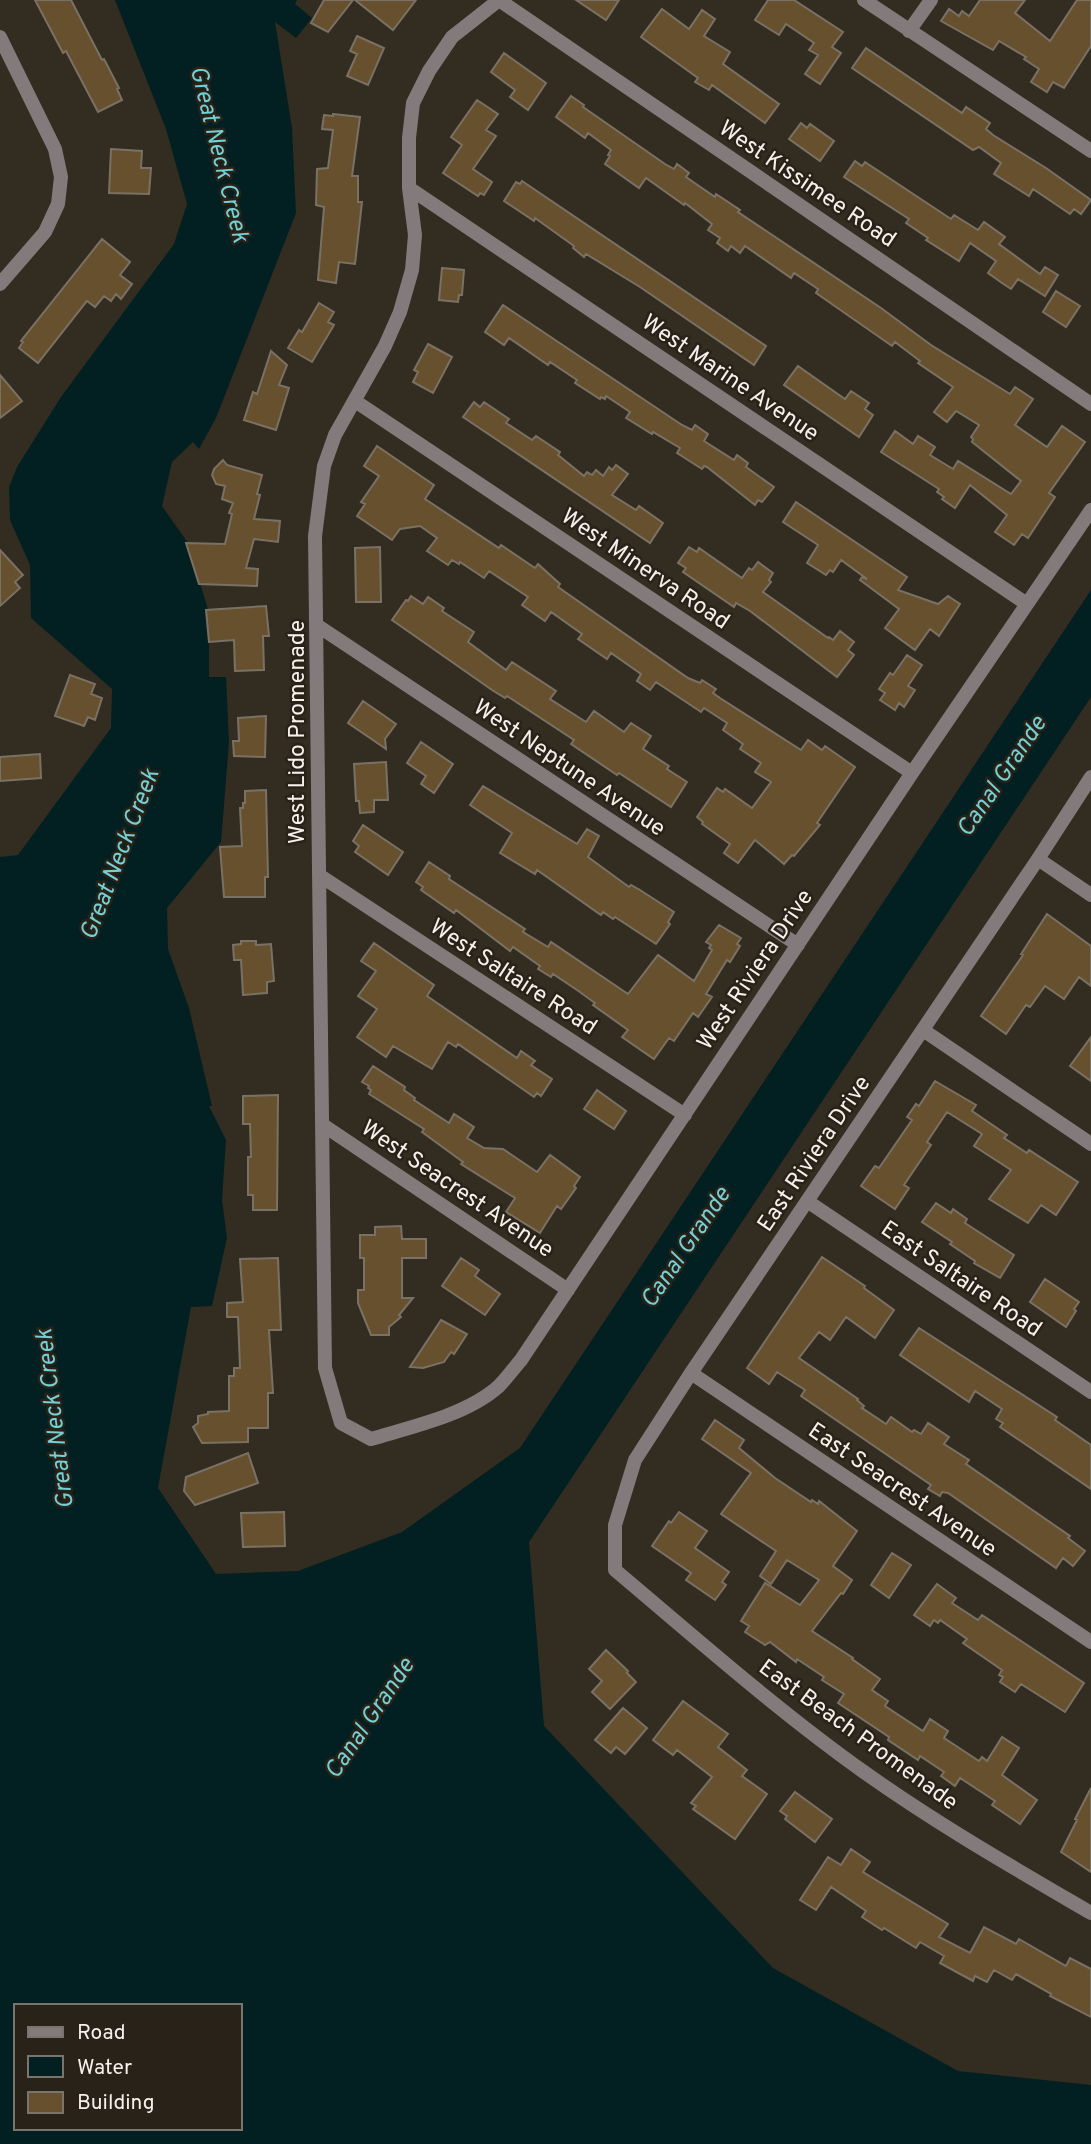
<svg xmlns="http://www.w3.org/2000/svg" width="1091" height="2144" font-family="Overpass,sans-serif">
<rect width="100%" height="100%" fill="#332c21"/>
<path fill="#022022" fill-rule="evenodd" d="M115,0H297L295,4L312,18L296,38L275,22L292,128L296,213L216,418L199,449L193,442L172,462L162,506L188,543L209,613V677H226L229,742L221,842L167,908L168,949L189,1008L212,1106H209L226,1140L222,1200L227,1238L212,1306L191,1307L158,1488L216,1574L298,1571L402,1532L520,1448L1091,590V697L529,1542L544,1726L773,1968L958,2071L1091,2085V2144H0V857L18,855L111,728L112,689L31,618L30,565L10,520L9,487L17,467L61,397L174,244L187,204L166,129ZM16,2006H240V2128H16Z"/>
<path fill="#67502d" stroke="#7a7165" stroke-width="2" d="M35,0H71L102,60L104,59L119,88L117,89L122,100L98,112L66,51L63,53Z
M324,0H353L328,32L311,23Z
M355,0H416L393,30Z
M576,0H619L606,20Z
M768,0H794L843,32L832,47L841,53L820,84L805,74L818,55L809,50L814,43L786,24L779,35L755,20Z
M980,0H1025L1015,13L1050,41L1077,0H1091V46L1064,88L1053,82L1047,92L1031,82L1039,69L1024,59L1026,57L999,41L993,50L941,21L949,9L959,16L962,11L969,16Z
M662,9L689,29L702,10L715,19L704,36L730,52L723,64L779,104L765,123L712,85L709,90L695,82L698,78L641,37Z
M357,36L384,48L368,85L347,76L357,54L350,51Z
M866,48L962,113L966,107L990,123L986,129L993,135L1046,168L1091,200L1081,214L1074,209L1070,214L1033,189L1029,196L994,174L1001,163L979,147L973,150L852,68Z
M504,53L546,83L528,110L510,97L515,90L491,72Z
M571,96L584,105L583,107L665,164L674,169L677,164L689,173L686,177L715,197L716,194L740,210L738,212L881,308L931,345L1010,394L1015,387L1033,399L1015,425L1047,447L1062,426L1085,442L1049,493L1055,497L1028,538L1022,534L1014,545L995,532L1007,515L970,485L955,508L942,499L944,497L937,492L939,489L881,452L895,431L913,444L918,436L935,447L930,455L953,469L958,461L1011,494L1021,481L972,442L973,439L971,437L979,425L956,411L947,422L934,412L953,387L918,363L920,361L895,342L892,346L816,293L818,289L794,273L791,278L745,246L740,253L731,246L728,251L717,243L720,238L708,230L712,224L685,203L684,205L646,178L639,188L605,164L610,156L608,155L611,150L588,133L585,138L556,117Z
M477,100L498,114L486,130L496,136L473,169L492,182L484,195L480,193L478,196L443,173L462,145L451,137Z
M333,114L360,117L352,176H358V202H362L355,264L339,262L336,283L318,280L324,207L316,205L317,169L328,168L333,130L322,129L324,115L333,116Z
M801,123L807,128L810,124L834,141L820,161L789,139Z
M111,149L142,151L141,168H151L149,194L109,193Z
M855,161L862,166L865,162L951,219L954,215L978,230L984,222L1005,237L999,244L1040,274L1045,267L1058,275L1045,296L1018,279L1011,289L1002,283L988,273L996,261L970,243L959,261L926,240L928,238L906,223L909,219L844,177Z
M522,181L766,346L754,365L640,287L586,254L584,257L573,248L574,246L535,218L534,221L504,201L516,182L520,184Z
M102,239L130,262L120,275L132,284L121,299L116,294L111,301L104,296L95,307L87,301L38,363L19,348L23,342L21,341Z
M442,268L464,270L462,295H459L458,302L439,300Z
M1056,291L1080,306L1066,327L1043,312Z
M319,303L334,312L328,322L334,325L312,362L288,348L299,330L302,332Z
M503,305L682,425L692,430L695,425L708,434L704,441L734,460L737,455L748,463L746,467L774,487L762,502L758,500L755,505L707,467L704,466L702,469L677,453L680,448L653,432L652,434L626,418L630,412L606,396L605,399L601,397L600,399L575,383L577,380L550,362L548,365L509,338L504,345L485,332Z
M428,344L452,357L433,393L413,382L418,372L414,370Z
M271,351L287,365L279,385L289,388L276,430L244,420L253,392L257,394Z
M798,366L845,399L851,391L869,403L865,409L873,415L859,437L784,385Z
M0,375L22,401L0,418Z
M474,402L480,407L484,402L509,419L506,423L532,440L536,436L560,452L558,455L584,476L587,472L592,475L596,470L603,476L609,467L612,470L616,465L628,474L612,495L636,510L639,506L663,523L650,543L463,417Z
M377,446L434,485L425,499L499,548L501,545L535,568L538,564L560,584L558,587L688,678L700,683L702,680L716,689L713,693L720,698L801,750L808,740L822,750L825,746L855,767L817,823L820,825L794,856L792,855L784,864L755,840L738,863L724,853L730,844L702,824L703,822L697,817L717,788L723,792L725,789L752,808L771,782L755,772L761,763L740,749L743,744L723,730L727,723L704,708L701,712L656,682L650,690L637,681L641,674L611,653L607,659L578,639L582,634L551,612L545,621L522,605L528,597L489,571L484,578L460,562L459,564L452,560L448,565L427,551L437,538L420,526L400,529L392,540L357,516L365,504L361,502L379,476L364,466Z
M223,460L227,465L262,475L257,494L260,495L254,519L280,521L278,542L254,539L246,568L258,569L257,586L199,584L186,543L225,544L232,514L229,513L233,503L222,499L225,486L216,484L212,475L214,469Z
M796,502L907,577L898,590L938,604L948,596L960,604L939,636L930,629L915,650L885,628L899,609L860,580L862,577L867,579L841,560L833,572L830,570L826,575L807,563L818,545L783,522Z
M380,547L381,602H356L355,548Z
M689,547L697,552L699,548L742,578L749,568L752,570L758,562L773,573L769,580L771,582L763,592L828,638L829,637L833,640L840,631L854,642L848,650L854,655L837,677L750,611L736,603L734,607L683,572L686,568L678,563Z
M0,550L23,575L15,582L20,588L0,606Z
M411,596L423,604L428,597L444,608L442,611L474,632L468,642L506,670L512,662L556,691L550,699L586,722L594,711L624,732L631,723L651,736L643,749L669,766L667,769L687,782L671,807L619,773L617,775L571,744L574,740L507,696L505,698L492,690L392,620L406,600L408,601Z
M266,606L269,636H263L264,670L235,671L234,640L209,642L206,610Z
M907,655L922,665L908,686L915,690L904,707L899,703L895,710L880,700L885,693L879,689L890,673L893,675Z
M70,675L95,684L91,694L102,698L95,720L88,717L84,726L55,716Z
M363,701L396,724L385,739L386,749L348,723Z
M266,716L265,757L234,756L233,741H239L238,718Z
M421,742L453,764L434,793L421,784L426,776L407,763Z
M40,754L41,778L0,781V757Z
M386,762L388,800H374V812L360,813L359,801H356L354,764Z
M483,786L577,844L587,829L599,836L588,857L629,887L631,885L640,890L674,912L668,922L670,924L656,944L615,917L613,919L603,912L601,915L537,870L535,874L500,853L512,833L470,805Z
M266,790L268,877H265V897H224L220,847L242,846L240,808H243V803H245V791Z
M363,825L403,852L388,875L355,852L359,846L353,841Z
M429,862L450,876L449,879L525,929L523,932L548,947L551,942L628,994L658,955L694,981L712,950L709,948L711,945L706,942L719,925L741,938L737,944L740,946L730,962L727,960L706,994L712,997L698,1017L693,1013L674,1041L669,1038L654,1059L622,1037L628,1030L593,1005L595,1003L577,990L553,974L551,977L538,969L540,966L513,947L510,951L456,910L454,913L421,890L423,887L416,882Z
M1047,914L1091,946V986L1079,977L1064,999L1045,986L1030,1007L1026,1005L1006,1034L981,1016L1023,955L1021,954Z
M241,941H256V945L271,944L274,981L267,982V993L243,995L241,960H234L233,945L241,944Z
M374,943L434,985L427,996L517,1058L521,1051L535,1061L531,1065L552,1079L541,1096L537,1093L534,1097L458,1044L456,1047L448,1042L432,1069L393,1046L386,1057L357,1037L377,1009L358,996L376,971L361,961Z
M1091,1037V1081L1070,1066Z
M373,1066L405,1087L404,1090L415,1098L414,1100L449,1123L454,1114L474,1127L467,1138L484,1148L503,1149L537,1172L550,1155L580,1177L574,1186L576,1188L561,1209L557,1206L540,1233L506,1212L515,1198L461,1164L463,1162L422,1132L424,1129L369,1094L371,1090L368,1088L369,1086L362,1082Z
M935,1081L976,1105L972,1111L1007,1135L1004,1138L1027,1153L1029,1150L1078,1182L1056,1215L1041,1205L1028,1223L989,1199L1011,1170L974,1146L982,1134L947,1112L927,1142L931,1145L904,1185L909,1188L895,1209L861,1186L875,1166L879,1168L912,1120L907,1117L916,1104L919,1106Z
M597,1090L626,1111L614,1129L584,1109Z
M278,1095L277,1210H253V1195H248V1157H251L250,1124H243V1096Z
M936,1203L951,1213L953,1209L967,1219L965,1223L1014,1255L1000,1278L974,1263L975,1261L950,1244L952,1242L922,1222Z
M401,1226L402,1239H426V1258H402V1298H413L399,1315L401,1317L389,1327V1335H371L358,1303V1290H364V1258H360V1235H375V1227Z
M822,1257L865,1286L864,1288L894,1310L875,1338L846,1317L830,1340L819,1332L799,1358L858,1399L857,1400L864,1406L862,1408L886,1424L891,1417L912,1432L914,1430L921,1434L928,1423L949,1437L944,1444L969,1460L966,1464L1070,1536L1068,1538L1085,1551L1073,1566L1063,1558L1056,1568L948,1493L942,1492L940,1496L928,1489L931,1485L801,1396L805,1390L777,1372L769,1384L747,1368Z
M278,1258L281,1330H269L273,1393H268V1428H248V1442L202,1443L193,1427L198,1423V1416L208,1414V1412L229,1411V1376H234V1368H240L238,1317H227V1303L243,1302L240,1259Z
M461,1258L479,1270L475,1276L500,1294L485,1315L442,1286Z
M1045,1279L1079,1302L1074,1309L1076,1311L1066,1327L1030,1302Z
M441,1320L467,1334L454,1354L451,1352L444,1362L423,1368L410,1367Z
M919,1328L1057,1417L1055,1420L1091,1445V1489L1000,1427L1003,1423L996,1419L1002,1409L975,1391L969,1402L900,1355Z
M715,1420L744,1440L739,1448L775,1478L811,1502L812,1500L818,1504L819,1501L857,1531L833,1566L852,1580L843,1594L841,1593L812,1631L853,1658L852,1659L880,1679L872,1690L888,1701L885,1706L923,1731L930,1719L948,1731L944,1738L979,1761L982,1757L987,1761L1002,1737L1019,1748L1002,1775L1037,1800L1020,1824L992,1805L995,1801L960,1778L955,1786L941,1776L944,1772L920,1756L918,1760L888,1740L889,1737L838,1703L844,1694L822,1680L824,1677L797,1659L796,1662L770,1642L765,1645L745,1632L749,1626L741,1621L765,1583L800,1605L819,1580L787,1560L771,1584L760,1576L776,1551L721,1514L751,1473L702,1439Z
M248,1453L258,1483L195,1505L184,1491L186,1477Z
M284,1512L285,1546L243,1547L241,1513Z
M679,1512L707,1531L695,1548L729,1572L722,1582L726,1585L715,1600L686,1580L691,1573L652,1546L669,1521L671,1523Z
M892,1553L911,1565L889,1598L871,1585Z
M937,1584L956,1598L952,1603L978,1620L982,1615L1084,1683L1065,1712L1021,1684L1015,1692L1000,1682L1003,1677L999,1675L1002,1670L963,1643L967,1639L940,1620L938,1623L934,1620L930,1626L914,1615Z
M606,1650L628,1671L627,1673L636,1682L610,1709L592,1692L602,1681L589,1669Z
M683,1701L728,1734L718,1747L747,1770L742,1776L767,1794L735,1839L693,1809L696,1806L691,1803L712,1777L677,1750L673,1755L653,1740Z
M623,1708L647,1728L625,1754L616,1747L611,1753L595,1740Z
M1091,1788V1872L1061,1852L1077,1820L1075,1819Z
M795,1792L832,1819L815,1842L785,1819L787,1816L780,1811Z
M851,1849L870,1862L863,1872L948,1924L939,1937L970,1953L984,1927L1016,1944L1019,1939L1066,1966L1070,1958L1091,1969V2017L1050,1996L1051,1994L1016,1974L1012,1980L994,1970L987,1982L975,1976L973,1981L940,1963L944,1956L920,1942L916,1948L884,1928L882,1930L862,1917L866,1911L831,1887L816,1910L800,1900L828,1857L841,1865Z"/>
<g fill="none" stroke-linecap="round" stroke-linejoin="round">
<path stroke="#837b7b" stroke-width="14" d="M499,0L452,37L429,71L413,103L409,138V188L415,235L412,270L400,312L385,346L335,435L324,466L315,536L325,1368L341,1423L371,1439C411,1427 467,1415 499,1386C507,1378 513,1369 521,1360L912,773L1091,510
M499,0L1091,404
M864,0L1091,151
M909,31L931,0
M0,37L55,149L61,177L58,204L45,232L0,284
M409,188L1027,604
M355,401L912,773
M318,626L798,945
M1091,777L1038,859L691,1373L635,1460L615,1525V1570C697,1639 777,1710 864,1772C937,1824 1014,1868 1091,1913
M1038,859L1091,895
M319,875L685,1115
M923,1030L1091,1144
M323,1125L568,1290
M807,1201L1091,1392
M691,1373L1091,1642"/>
</g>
<g text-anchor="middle" stroke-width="5" stroke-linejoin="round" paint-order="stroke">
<g font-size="23" fill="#f5f0e9" stroke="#292218">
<text transform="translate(808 183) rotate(34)" y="8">West Kissimee Road</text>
<text transform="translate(731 377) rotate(34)" y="8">West Marine Avenue</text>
<text transform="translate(646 568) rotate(34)" y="8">West Minerva Road</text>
<text transform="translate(296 732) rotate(-90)" y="8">West Lido Promenade</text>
<text transform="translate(570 767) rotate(34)" y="8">West Neptune Avenue</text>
<text transform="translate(754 969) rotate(-56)" y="8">West Riviera Drive</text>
<text transform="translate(514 976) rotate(33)" y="8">West Saltaire Road</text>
<text transform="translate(813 1153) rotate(-56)" y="8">East Riviera Drive</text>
<text transform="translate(458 1188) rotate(34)" y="8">West Seacrest Avenue</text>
<text transform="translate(962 1278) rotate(34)" y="8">East Saltaire Road</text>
<text transform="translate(903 1489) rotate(34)" y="8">East Seacrest Avenue</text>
<text transform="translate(859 1734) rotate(36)" y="8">East Beach Promenade</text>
</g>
<g font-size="24" font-style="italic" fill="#73d1d6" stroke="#292218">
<text transform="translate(220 154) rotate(76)" y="8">Great Neck Creek</text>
<text transform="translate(1001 776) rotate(-56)" y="8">Canal Grande</text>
<text transform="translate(119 854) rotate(-69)" y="8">Great Neck Creek</text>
<text transform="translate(685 1247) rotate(-56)" y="8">Canal Grande</text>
<text transform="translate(54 1419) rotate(-97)" y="8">Great Neck Creek</text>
<text transform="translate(369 1718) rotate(-56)" y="8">Canal Grande</text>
</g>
</g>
<rect x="14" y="2004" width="228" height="126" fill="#292218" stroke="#7b746c" stroke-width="2"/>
<rect x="28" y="2027" width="35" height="10" fill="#837b7b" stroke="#7b746c" stroke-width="2"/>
<text x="77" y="2039" font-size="21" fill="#f5f0e9">Road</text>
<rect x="28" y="2056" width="35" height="21" fill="#022022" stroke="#7b746c" stroke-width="2"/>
<text x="77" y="2074" font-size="21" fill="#f5f0e9">Water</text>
<rect x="28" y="2092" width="35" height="21" fill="#67502d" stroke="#7b746c" stroke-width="2"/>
<text x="77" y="2109" font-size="21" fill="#f5f0e9">Building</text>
</svg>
